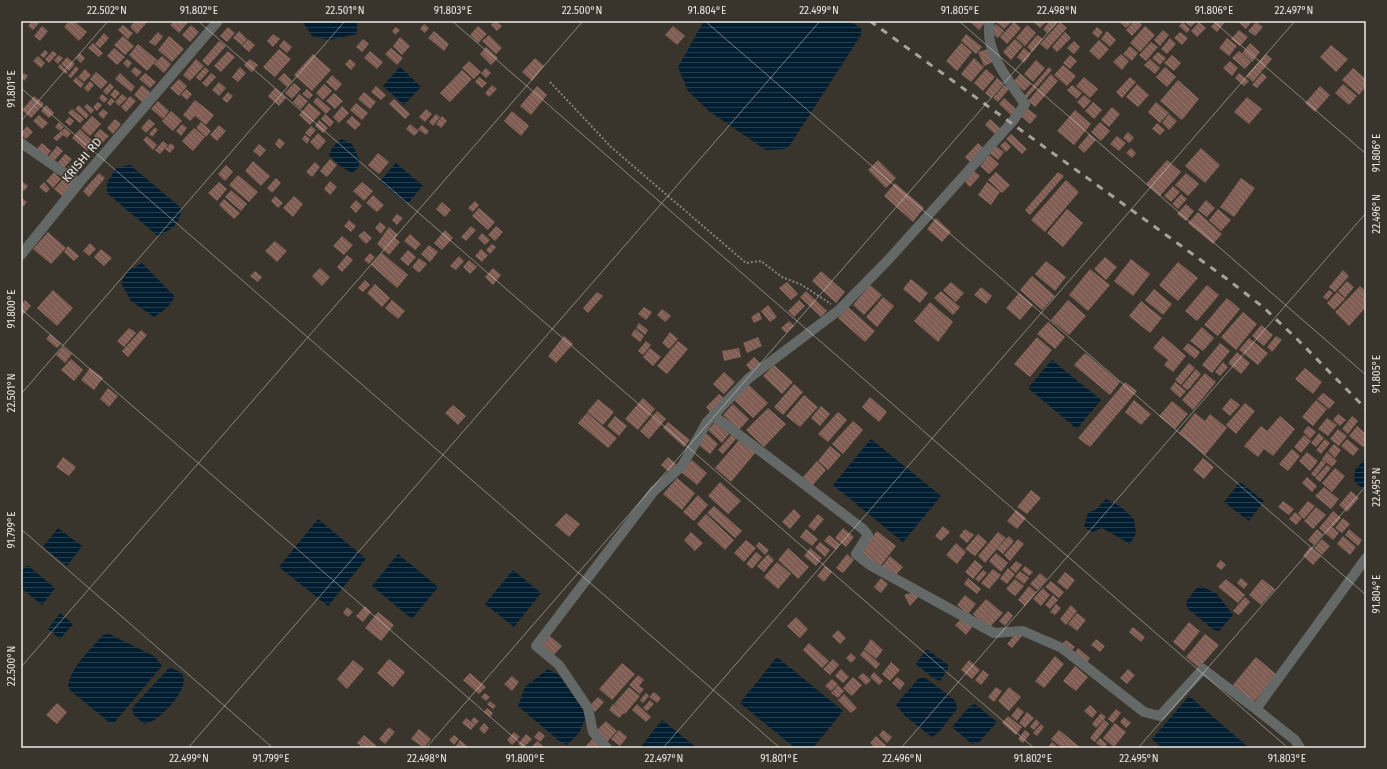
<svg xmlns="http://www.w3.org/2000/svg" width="1387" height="769" font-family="'Fira Sans',sans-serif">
<defs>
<pattern id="water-rules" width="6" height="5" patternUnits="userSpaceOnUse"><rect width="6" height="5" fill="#011d2f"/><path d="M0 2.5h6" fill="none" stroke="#263e4d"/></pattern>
<pattern id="building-back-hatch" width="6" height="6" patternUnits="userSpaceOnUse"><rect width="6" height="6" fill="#815e54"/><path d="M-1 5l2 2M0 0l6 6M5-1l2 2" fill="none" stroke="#93756d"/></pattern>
</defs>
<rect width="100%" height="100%" fill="#39352c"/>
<path fill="url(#water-rules)" d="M302,21H357V34L329,40L312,36Z
M704,21H849L861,28V35L790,145L784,149L766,150L709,111L688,91L678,67Z
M400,67L421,87L404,105L383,86Z
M341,139L352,144L360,161L358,168L352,173L340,166L329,155L333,147Z
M396,163L423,186L407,204L380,181Z
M130,165L181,208C181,224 171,230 158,236L107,193V183L116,168Z
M142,263L175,297L167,308L154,317L131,301L121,283L127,271Z
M1052,360L1101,400L1077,429L1028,388Z
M871,439L941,496L903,542L833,485Z
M1366,458V492L1354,481L1355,470Z
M1240,482L1264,501L1249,521L1224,502Z
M1106,499L1121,507L1134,519L1136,533L1130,544L1102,528L1092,532L1084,527L1088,513L1097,509Z
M318,519L366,559L328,606L279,567Z
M58,528L82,546L67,566L43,547Z
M398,554L438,587L412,619L372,586Z
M27,565L55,588L42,605L21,588V572Z
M513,570L541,593L514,627L485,604Z
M1201,586L1217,594L1233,615L1219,631L1214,630L1187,608L1186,602L1195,590Z
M60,613L73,624L60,639L48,629Z
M109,634L154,656L162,666L114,723H110L71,691L68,686C71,667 91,649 103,635Z
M926,650H928L948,665V669L940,681L933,678L916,664Z
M777,657L843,711L813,748H795L740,703Z
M171,668C175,670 180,671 182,674C192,688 157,724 144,724L134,715L132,708L168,669Z
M548,669L559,675L587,715L579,733L567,745L558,740L518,706L525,687Z
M924,677L952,698L956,702L957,709L938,733L932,737L906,717L896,705L918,679Z
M1189,696L1249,748H1162L1152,739Z
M975,704L997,722L979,742L972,744L952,727L970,706Z
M662,720L697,748H640Z"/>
<path fill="url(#building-back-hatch)" d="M32,21H36L39,23L33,30L28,26Z
M69,21H74L87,32L79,41L64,27Z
M135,21H148L137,34L130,27Z
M174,21H189L179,33L170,25Z
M495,21L502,26L497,31L491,25Z
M969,21H983L985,23L979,30Z
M995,21H1012L1004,29Z
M1032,21H1045L1046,22L1040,28Z
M1050,21H1059L1047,33L1043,29Z
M1119,21H1133L1126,28Z
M1134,21H1138L1142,25L1132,36L1126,30Z
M1188,21H1197L1191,27L1186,23Z
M1216,21H1226L1217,32L1211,27Z
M1237,21H1252L1246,29Z
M1014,22L1021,28L1007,44L1000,37Z
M1060,22L1067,28L1047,50L1040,44Z
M1183,22L1190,29L1187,33L1179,26Z
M1199,22L1206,28L1197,37L1191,31Z
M1256,22L1263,27L1255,36L1248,31Z
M424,24L429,28L425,33L420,29Z
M996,24L1004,31L998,38L990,31Z
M123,25L133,33L128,39L118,30Z
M191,25L199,32L190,42L182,35Z
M1027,25L1036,33L1025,46L1016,38Z
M42,26L48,31L40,41L34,36Z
M478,26L487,34L478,43L470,35Z
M673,26L685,36L677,45L665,35Z
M1145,26L1155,35L1140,52L1130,43Z
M228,27L235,33L227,42L220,36Z
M396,27L400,30L395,35L392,31Z
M1097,27L1103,32L1098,38L1092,33Z
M1163,30L1169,35L1160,46L1154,40Z
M1239,30L1248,37L1240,46L1231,39Z
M239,31L247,39L242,45L233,38Z
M434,31L449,44L444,51L428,38Z
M1107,31L1116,40L1110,47L1101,39Z
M158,32L163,37L155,46L149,42Z
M1065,32L1071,38L1057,52L1052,47Z
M1180,32L1188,38L1182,45L1174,38Z
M104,33L109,38L100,48L95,44Z
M273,34L280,39L273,47L267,41Z
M966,34L982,47L976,54L961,41Z
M489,35L502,48L496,54L482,41Z
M1037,35L1043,39L1032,52L1027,47Z
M123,36L134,46L125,55L114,45Z
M169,36L184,49L172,62L158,50Z
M400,37L410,46L402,55L393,46Z
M1170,38L1176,44L1167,54L1161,49Z
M1227,38L1237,46L1229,56L1219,48Z
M248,39L255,45L249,52L242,46Z
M363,39L369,44L362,52L356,47Z
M1015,39L1023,46L1011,60L1003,52Z
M284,40L292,47L287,53L279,46Z
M1099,40L1109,49L1099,60L1089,51Z
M219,41L226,46L208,66L202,61Z
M1074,41L1080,47L1074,54L1067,48Z
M1151,42L1158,47L1146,61L1139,55Z
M93,43L103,53L99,57L88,48Z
M961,43L972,52L957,71L946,61Z
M1250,43L1260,52L1252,62L1242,53Z
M138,44L157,60L147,71L129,55Z
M1331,45L1348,59L1336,72L1320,57Z
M1130,46L1138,53L1132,61L1123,54Z
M486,47L498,58L491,65L480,54Z
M114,48L125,57L117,65L107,56Z
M391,48L403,58L397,65L385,54Z
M1024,48L1031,54L1024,63L1017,57Z
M279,49L291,59L275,77L263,67Z
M988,49L993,62L984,66L978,52Z
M45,50L48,53L44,58L40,55Z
M53,51L57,54L49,63L45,59Z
M228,51L235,57L221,72L214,66Z
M370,51L383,62L377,69L364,58Z
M1239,51L1251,62L1245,69L1232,58Z
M1158,52L1166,58L1160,65L1152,58Z
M80,53L85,58L81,63L76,58Z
M313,54L331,70L312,91L294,75Z
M1121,54L1129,61L1122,70L1113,62Z
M1266,54L1272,59L1253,82L1246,76Z
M59,55L63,58L58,64L54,60Z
M1070,55L1077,61L1070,69L1063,63Z
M1172,55L1181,63L1174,71L1164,63Z
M38,56L45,63L41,68L33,61Z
M162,56L171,64L164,73L154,64Z
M67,57L75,64L69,71L61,64Z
M535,58L544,66L532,81L522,72Z
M974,58L984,67L971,82L961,74Z
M127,59L132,63L128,68L123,63Z
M196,59L204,66L190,81L183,75Z
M250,59L258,65L252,72L244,65Z
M350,59L356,64L351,70L345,64Z
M1150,59L1160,68L1155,74L1144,65Z
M1036,60L1045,68L1033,82L1024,74Z
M469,61L481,72L474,79L462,68Z
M1230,61L1238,68L1232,76L1223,68Z
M60,64L68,72L66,74L58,67Z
M1063,65L1076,76L1067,86L1054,75Z
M76,66L79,69L71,78L68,76Z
M135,67L142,72L137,77L131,71Z
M205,67L209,71L200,81L196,77Z
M240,67L246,73L238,82L232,77Z
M1049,67L1052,70L1027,98L1024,96Z
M1165,67L1176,77L1167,87L1156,77Z
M486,68L491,73L486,78L481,73Z
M1353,68L1366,79V86L1359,95L1342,80Z
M85,69L91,75L84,82L78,77Z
M986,69L995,77L983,91L974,83Z
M462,70L472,79L450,102L440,93Z
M96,72L108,82L101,89L90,79Z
M24,73L28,76L24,81L21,76Z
M120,73L135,87L131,92L115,79Z
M145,73L156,82L150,88L139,79Z
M211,73L216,77L207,87L202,83Z
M284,73L292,81L287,87L278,79Z
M1239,73L1249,81L1244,86L1235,78Z
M1262,73L1267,77L1257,88L1252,85Z
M1020,74L1031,84L1024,91L1013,82Z
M1051,74L1058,81L1035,107L1028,101Z
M332,75L342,84L336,91L326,82Z
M76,77L84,84L81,88L73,81Z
M479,77L487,83L482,88L475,82Z
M1084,77L1098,89L1090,98L1076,86Z
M1130,77L1136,82L1122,98L1116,92Z
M997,78L1003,83L991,98L985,93Z
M179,79L187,86L179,96L170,88Z
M1178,80L1199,99L1182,120L1160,101Z
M90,81L94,85L88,92L84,88Z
M219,82L226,88L219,96L212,90Z
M110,83L114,87L107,95L103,91Z
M294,83L301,89L292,99L285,93Z
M324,84L332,91L323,100L316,93Z
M1137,84L1149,95L1138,107L1126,97Z
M1343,84L1357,96L1349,105L1335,93Z
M142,85L151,93L143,103L134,95Z
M492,85L497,89L489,97L485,93Z
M1004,85L1009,89L998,102L993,98Z
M1072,85L1082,93L1077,99L1067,90Z
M376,86L386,95L381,100L371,92Z
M537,86L547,95L531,115L520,106Z
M1320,86L1330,95L1315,112L1305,103Z
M275,88L286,98L279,106L268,96Z
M115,89L120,93L115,99L110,95Z
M186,89L192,94L187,100L181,95Z
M307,89L313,95L309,99L302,94Z
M228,92L233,96L227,103L222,99Z
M364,92L376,102L370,109L358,99Z
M334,93L343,101L335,109L326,101Z
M102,94L108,99L104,103L99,98Z
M122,94L127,98L119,106L115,102Z
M299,94L308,101L301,109L293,102Z
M1084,95L1091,101L1084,109L1077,102Z
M34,96L44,104L31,118L22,110Z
M130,96L136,101L126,112L121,107Z
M317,97L331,109L326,114L313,102Z
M1247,97L1262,109L1249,124L1234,112Z
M111,98L115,101L110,106L107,103Z
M1004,98L1016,109L1011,115L999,104Z
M394,99L410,114L405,119L389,104Z
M195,100L214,115L206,125L195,116L190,121L183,115Z
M158,101L169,111L163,119L151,109Z
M98,102L102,105L97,111L93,107Z
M1093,102L1102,110L1094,119L1085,111Z
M1156,102L1169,113L1160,123L1148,112Z
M309,103L321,113L310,125L299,115Z
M356,103L368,113L362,120L350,110Z
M87,104L94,110L91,114L84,107Z
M46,105L54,113L49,118L41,111Z
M79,105L89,115L86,119L75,109Z
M342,106L349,113L339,123L333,117Z
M1112,107L1120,114L1109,127L1101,120Z
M1027,108L1037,116L1030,124L1021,116Z
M72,109L84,119L80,123L68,113Z
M103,109L108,113L103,119L98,114Z
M426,109L432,114L425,122L419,117Z
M1075,110L1091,124L1074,145L1057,131Z
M171,111L182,121L173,131L162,121Z
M512,111L529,126L521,136L504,121Z
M325,114L334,122L330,127L321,119Z
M436,114L440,117L433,126L429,122Z
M1169,114L1177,121L1169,130L1162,123Z
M39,115L48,123L42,129L33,121Z
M92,116L101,124L90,136L81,128Z
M352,116L361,124L355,130L346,122Z
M442,116L447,121L441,128L436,124Z
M69,117L74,121L70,126L65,122Z
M115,119L121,124L113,134L107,128Z
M149,119L155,124L146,133L141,128Z
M990,119L1001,129L996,135L985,125Z
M319,120L328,128L323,133L315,126Z
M59,122L64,127L60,131L55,127Z
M201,122L211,131L206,137L196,128Z
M1100,122L1110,131L1101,141L1091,132Z
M1157,123L1165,130L1160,135L1152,129Z
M182,124L187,128L181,136L176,131Z
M410,124L419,131L414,136L406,129Z
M219,125L226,131L217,141L210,135Z
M422,125L429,131L426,135L418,129Z
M27,126L33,132L26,139L21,135V133Z
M311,126L316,130L310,137L305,133Z
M155,127L158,130L152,137L149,134Z
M65,128L71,133L67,138L63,135L57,141L53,138Z
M194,128L205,137L193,151L182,141Z
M80,129L95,143L87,151L72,138Z
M100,129L109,136L102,143L94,136Z
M1128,132L1134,138L1129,143L1123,138Z
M318,133L326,141L318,150L310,142Z
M1011,134L1027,149L1022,154L1006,139Z
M1089,134L1096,140L1084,153L1078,147Z
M305,135L310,139L307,144L302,139Z
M147,136L157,145L153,150L143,140Z
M1117,136L1126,143L1119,151L1110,144Z
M279,138L285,143L280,149L275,144Z
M163,141L168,145L160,154L155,150Z
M1005,141L1011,147L1006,152L1000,146Z
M42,143L51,151L46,157L37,149Z
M171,143L175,147L170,153L165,149Z
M978,143L984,149L971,163L965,157Z
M259,144L266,150L260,157L253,151Z
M57,146L63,151L53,162L48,157Z
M996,146L1004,152L998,160L989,153Z
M1131,148L1136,153L1132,158L1126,153Z
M1201,148L1220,165L1205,183L1185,166Z
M378,153L389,162L379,174L368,165Z
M65,154L72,159L64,168L58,162Z
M989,155L999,164L989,174L980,166Z
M330,159L337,165L327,177L320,171Z
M75,160L83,166L74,176L66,170Z
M878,160L896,178L886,188L868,170Z
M1167,160L1181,172L1160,196L1146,184Z
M253,161L270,176L261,186L245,171Z
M315,162L320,167L312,177L306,172Z
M226,165L233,172L225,181L218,174Z
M974,171L980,176L970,187L965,182Z
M54,172L61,179L53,188L46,181Z
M996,172L1010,185L1002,193L988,180Z
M1058,172L1064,176L1030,215L1025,210Z
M99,173L105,178L89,197L83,191Z
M1186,173L1199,184L1188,196L1175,185Z
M238,175L258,192L249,202L229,185Z
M65,177L73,184L62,196L54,189Z
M276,178L281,183L272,193L267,188Z
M1241,178L1255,188L1234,217L1220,207Z
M1066,180L1079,192L1045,232L1031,220Z
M330,181L337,187L330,195L324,189Z
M23,182L28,186L24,191L21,189V184Z
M44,182L50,189L46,193L39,187Z
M219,182L227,189L217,201L208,193Z
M362,182L373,191L364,201L353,191Z
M987,182L1000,192L991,205L978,195Z
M895,183L924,208L913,222L884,196Z
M1173,186L1180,192L1171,202L1164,196Z
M231,190L247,204L241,211L225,197Z
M1181,194L1187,199L1178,209L1172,204Z
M373,195L384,205L377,212L366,203Z
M275,196L283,203L278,208L271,201Z
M294,196L303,204L293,217L283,208Z
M21,197L27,202L23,207L21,205Z
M224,199L240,213L234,219L219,205Z
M356,200L362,206L356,213L350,207Z
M1206,200L1215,208L1207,217L1198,210Z
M475,201L479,205L473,212L468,208Z
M442,202L451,210L445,217L436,209Z
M1186,204L1194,211L1186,221L1177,214Z
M479,208L495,222L488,230L472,216Z
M1067,209L1083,223L1063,247L1047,233Z
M1218,209L1231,220L1221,231L1209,220Z
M1198,212L1222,234L1213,244L1188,223Z
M397,214L403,218L397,225L392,220Z
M936,218L951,232L942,242L927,229Z
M349,220L356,226L351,232L344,226Z
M380,222L386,227L381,234L375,228Z
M471,226L476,230L466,241L461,237Z
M496,226L503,232L495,241L488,235Z
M389,227L398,235L395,238L400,242L389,255L377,244Z
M445,230L453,238L442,250L434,243Z
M364,231L372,238L366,244L358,236Z
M48,232L66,248L51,264L33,249Z
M482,233L490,240L485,245L478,238Z
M410,234L421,244L415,250L404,241Z
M342,236L353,245L344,255L333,246Z
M275,241L287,251L277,262L265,251Z
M90,243L96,249L89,256L83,251Z
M492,244L496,247L490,254L486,250Z
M429,245L438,252L430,262L421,254Z
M68,246L79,256L74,261L64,252Z
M101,249L112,258L104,266L94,257Z
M481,249L488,255L482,262L475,256Z
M408,250L416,257L408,266L400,259Z
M370,253L375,257L369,264L364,260Z
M382,253L408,275L397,288L371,265Z
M347,255L353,260L342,272L337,267Z
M459,256L464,261L456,270L450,266Z
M1105,257L1117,267L1106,280L1094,269Z
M419,258L427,264L419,273L412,267Z
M1131,259L1150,274L1133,296L1114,281Z
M469,260L477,267L470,274L463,267Z
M1046,261L1066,277L1055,291L1035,274Z
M1178,262L1198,278L1178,301L1159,285Z
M320,268L330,277L322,286L312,276Z
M493,268L501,275L493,285L485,277Z
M1090,269L1110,285L1088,311L1069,295Z
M1343,270L1349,276L1335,292L1329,287Z
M255,271L262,277L258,282L250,276Z
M821,271L845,292L836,303L812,281Z
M1032,276L1055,296L1042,310L1020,290Z
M911,279L928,293L920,303L903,289Z
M365,280L370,285L363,292L358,288Z
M1347,281L1354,287L1345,298L1338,291Z
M787,282L798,294L791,300L779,288Z
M951,282L964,293L956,302L943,290Z
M375,284L390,298L382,307L367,293Z
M870,285L882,295L864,315L853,305Z
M1207,285L1219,295L1197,321L1185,311Z
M1360,286L1366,292V307L1349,326L1335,312Z
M981,287L992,296L986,304L974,295Z
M1154,289L1172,304L1163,315L1145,300Z
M53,290L73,308L57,326L37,308Z
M1329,290L1333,293L1327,300L1323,297Z
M806,291L827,311L821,317L800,297Z
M941,291L960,307L953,315L934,298Z
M597,292L603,296L588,313L583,308Z
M1337,292L1345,299L1334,310L1327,303Z
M1019,293L1033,305L1020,320L1006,308Z
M883,297L894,306L877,327L866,317Z
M1227,298L1240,309L1218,336L1204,325Z
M25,300L31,306L21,317V305Z
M392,300L405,311L398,319L385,308Z
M799,300L805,306L794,317L788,311Z
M1068,300L1086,316L1069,335L1051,320Z
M1141,301L1162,318L1150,333L1129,316Z
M930,302L953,322L938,342L914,321Z
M768,305L777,317L770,322L761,311Z
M644,307L652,312L646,320L638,314Z
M848,307L875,331L865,342L838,318Z
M662,309L671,316L665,322L657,315Z
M759,312L762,319L754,323L751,317Z
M1243,312L1257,324L1236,350L1221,337Z
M789,321L794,326L786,333L781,328Z
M1048,322L1065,337L1055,349L1037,334Z
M639,323L648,330L645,335L636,328Z
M1261,325L1273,335L1264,346L1252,336Z
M1202,327L1214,338L1203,351L1190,341Z
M129,328L136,333L124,347L117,341Z
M635,329L644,336L640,342L631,335Z
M141,330L147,335L128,357L122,351Z
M670,332L678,339L669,349L662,343Z
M50,334L61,344L57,348L46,339Z
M564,336L573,344L556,363L548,356Z
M1163,336L1186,356L1173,372L1164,365L1168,360L1153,348Z
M1276,336L1282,340L1272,352L1267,347Z
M758,337L762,346L747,353L743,343Z
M1037,337L1052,350L1030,377L1014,364Z
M1249,338L1268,353L1258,365L1239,350Z
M646,341L651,345L643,355L638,351Z
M678,341L688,349L667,374L657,366Z
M1188,343L1200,352L1195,359L1183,349Z
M1220,343L1230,351L1212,373L1202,365Z
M63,347L72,354L65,363L56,355Z
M650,348L661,357L653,366L643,357Z
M739,348L741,357L724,361L722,351Z
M1237,352L1250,363L1241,374L1228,363Z
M1085,353L1120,382L1110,395L1074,365Z
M754,357L761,364L752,372L746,365Z
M71,359L83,370L74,381L61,370Z
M1223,362L1228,367L1220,376L1215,372Z
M1189,363L1195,368L1181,385L1175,380Z
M774,365L793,382L782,394L763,376Z
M90,368L103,378L94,390L81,380Z
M1305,368L1322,382L1313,394L1295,379Z
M1196,369L1201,374L1188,390L1182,386Z
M724,372L735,382L724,394L713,384Z
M1205,373L1216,382L1193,410L1182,400Z
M1125,382L1137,391L1090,447L1078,438Z
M1175,382L1186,391L1180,398L1170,389Z
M794,384L803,392L783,415L774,407Z
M749,385L768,403L753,418L734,400Z
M108,388L118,396L109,407L100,399Z
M1323,393L1335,402L1329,409L1317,399Z
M719,394L725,399L712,413L706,407Z
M804,395L818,407L800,427L786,416Z
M870,397L887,412L879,422L862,407Z
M643,398L655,409L638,430L625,419Z
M1231,398L1240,405L1230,416L1222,409Z
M598,399L614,412L603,425L587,412Z
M1134,400L1151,414L1141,425L1125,412Z
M1316,400L1327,409L1313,426L1302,417Z
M1172,401L1188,414L1175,429L1159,416Z
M1245,403L1255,411L1236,434L1226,425Z
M733,404L749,419L739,430L723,415Z
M453,405L466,416L458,425L445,413Z
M821,406L830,414L820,426L811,418Z
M768,408L786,424L764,447L746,430Z
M657,411L666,419L649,439L640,431Z
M838,412L847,420L828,442L818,434Z
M587,413L617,438L608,448L578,423Z
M1195,413L1205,421L1210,414L1227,428L1205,455L1179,433Z
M1338,414L1346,420L1340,426L1333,420Z
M615,416L627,426L619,436L607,426Z
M1280,416L1295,429L1273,456L1264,449L1258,457L1244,446L1261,426L1267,431Z
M1352,416L1358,421L1348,434L1342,429Z
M1327,418L1337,425L1328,436L1318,429Z
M853,421L863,430L843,454L832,444Z
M668,422L690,440L684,447L663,428Z
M715,422L729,434L722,443L708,430Z
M1308,426L1316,432L1310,439L1303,432Z
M1357,426L1366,434V444L1363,447L1349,436Z
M1338,429L1347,436L1339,446L1330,439Z
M706,433L718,444L710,454L697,444Z
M1319,433L1324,438L1316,447L1311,443Z
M731,435L736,439L723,454L718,450Z
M1304,435L1311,441L1301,453L1294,447Z
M1325,439L1330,443L1321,454L1316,450Z
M1347,439L1359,449L1353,456L1341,446Z
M739,440L755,453L731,482L715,468Z
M1334,444L1341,450L1335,458L1328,451Z
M830,446L841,455L828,470L818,461Z
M1292,449L1300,456L1288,471L1279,464Z
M1307,452L1318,461L1310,471L1299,461Z
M1327,452L1337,461L1332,467L1322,459Z
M63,457L76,467L69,476L56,467Z
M668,457L676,464L669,472L661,465Z
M1203,458L1214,467L1204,479L1193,470Z
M692,460L707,473L697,485L681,472Z
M1322,460L1326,463L1315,477L1311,474Z
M817,461L826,470L812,486L803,477Z
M1327,465L1331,468L1320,482L1315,478Z
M1335,468L1345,476L1332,492L1322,483Z
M1307,477L1317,486L1312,492L1302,483Z
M677,478L695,493L682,510L663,494Z
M720,482L741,501L728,514L708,496Z
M1324,487L1339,499L1331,509L1315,496Z
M1031,490L1041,498L1027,514L1017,507Z
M1351,491L1359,498L1347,512L1339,505Z
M698,495L708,505L694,521L683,512Z
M1283,501L1294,509L1289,515L1278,507Z
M1308,501L1315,506L1304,519L1298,513Z
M714,506L742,531L735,538L707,513Z
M1316,507L1326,515L1313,529L1304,521Z
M794,509L801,516L790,529L782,522Z
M1016,510L1026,518L1017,529L1007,521Z
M1333,511L1341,518L1333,527L1325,521Z
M1295,512L1302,518L1296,525L1289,519Z
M566,513L580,524L569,537L555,525Z
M706,514L734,540L725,550L697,524Z
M818,514L824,519L814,531L808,526Z
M1343,518L1350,524L1342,533L1335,528Z
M1325,521L1339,533L1333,540L1319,528Z
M943,526L950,532L941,541L935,536Z
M843,528L854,537L846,547L835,538Z
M806,529L818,539L812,546L800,537Z
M965,529L974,535L967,543L959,536Z
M1317,529L1323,534L1314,545L1308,540Z
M1349,529L1362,540L1358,546L1345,535Z
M877,531L896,546L879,568L860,552Z
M691,532L703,543L695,551L684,540Z
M998,532L1006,538L985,563L978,556Z
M978,534L987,542L975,556L965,549Z
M829,535L840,544L836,550L824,541Z
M1009,536L1014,541L1003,554L997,549Z
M1343,536L1356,547L1350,555L1337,544Z
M1018,539L1024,544L1010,561L1004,555Z
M1322,539L1330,546L1322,555L1314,548Z
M746,540L756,548L744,562L734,553Z
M759,542L769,550L765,555L756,546Z
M820,542L830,550L825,557L815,548Z
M956,543L966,552L957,564L946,555Z
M1310,547L1321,556L1313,565L1303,556Z
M788,548L809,567L798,579L778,560Z
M810,548L822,558L816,566L804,556Z
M756,552L762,557L752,569L746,564Z
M996,553L1008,563L1001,572L989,561Z
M768,554L774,560L764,572L757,566Z
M847,554L854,560L843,573L836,568Z
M890,556L903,567L894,577L882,566Z
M975,560L983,567L973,579L965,572Z
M1220,560L1226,565L1221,570L1216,566Z
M1016,561L1022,565L1016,573L1010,568Z
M777,562L791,574L778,589L764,577Z
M825,566L832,572L824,582L817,576Z
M1025,566L1033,572L1029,576L1022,570Z
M1008,568L1015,574L1007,584L1000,579Z
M993,569L1001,575L989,589L981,583Z
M983,570L987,573L979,582L975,579Z
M1020,571L1029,578L1024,584L1015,577Z
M1065,572L1075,580L1067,590L1057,582Z
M1040,573L1047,579L1037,590L1030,584Z
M881,578L888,584L881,593L874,587Z
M968,578L981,589L977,594L964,584Z
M1241,578L1248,584L1244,589L1237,583Z
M1015,579L1024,586L1015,596L1006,589Z
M1226,579L1245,595L1238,603L1218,587Z
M1262,579L1275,589L1261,605L1249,595Z
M1051,581L1064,592L1059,598L1045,587Z
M1029,586L1036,592L1025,606L1018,600Z
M1043,588L1050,595L1041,606L1033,599Z
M916,591L920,595L910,606L904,595Z
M965,595L976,604L968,614L957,605Z
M1053,595L1058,600L1050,609L1045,605Z
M1245,597L1250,602L1239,615L1233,611Z
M986,599L1003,613L989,628L973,614Z
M1056,604L1061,608L1055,615L1050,612Z
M1071,605L1077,611L1066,625L1060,619Z
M365,606L371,612L363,622L356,616Z
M347,607L353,612L348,617L343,613Z
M1008,611L1013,616L1005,626L999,621Z
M378,612L394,625L381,641L365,628Z
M1077,613L1086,620L1077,631L1068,624Z
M796,617L808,629L800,638L787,626Z
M963,617L973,626L966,635L955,625Z
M1189,622L1200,631L1184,651L1173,642Z
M1133,627L1145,637L1141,642L1129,632Z
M838,630L846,638L840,644L832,636Z
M1017,632L1022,636L1012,648L1007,644Z
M1205,634L1219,645L1199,668L1186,657Z
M550,636L562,646L554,655L542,645Z
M871,639L883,650L876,659L864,649Z
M1096,639L1105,646L1100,652L1091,645Z
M1066,640L1075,647L1071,651L1062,644Z
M809,643L829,661L822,668L803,650Z
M1078,648L1090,658L1086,664L1074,654Z
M864,650L880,664L876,669L860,655Z
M851,653L856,658L851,663L846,658Z
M1055,656L1064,664L1044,688L1035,681Z
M1256,657L1277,675L1253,703L1232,686Z
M389,659L405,672L393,687L377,673Z
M833,659L839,665L830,675L823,669Z
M353,660L364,669L347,689L337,679Z
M969,660L980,670L972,679L961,670Z
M891,662L900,670L890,681L882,674Z
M622,663L635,674L612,700L599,689Z
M1075,666L1088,677L1076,691L1063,681Z
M841,669L849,677L843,683L835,676Z
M1128,669L1135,675L1127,684L1120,678Z
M983,670L989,675L981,685L975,680Z
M874,672L883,681L879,685L870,677Z
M470,673L486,687L479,694L463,680Z
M863,673L871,680L866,685L858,677Z
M638,675L644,680L639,686L644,689L640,694L629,685Z
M512,676L519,682L512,691L504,684Z
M853,677L862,685L852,696L843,688Z
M897,677L905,683L900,690L892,683Z
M832,679L838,684L831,691L825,686Z
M838,685L844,691L838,698L831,693Z
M629,687L640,696L625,714L614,704Z
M996,687L1002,691L994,702L988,697Z
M1009,687L1021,697L1009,711L998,701Z
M654,692L661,698L657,703L649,697Z
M485,693L490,697L486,701L481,697Z
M646,693L649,696L643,703L640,700Z
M844,694L857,708L851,713L838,700Z
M598,697L604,702L595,712L589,706Z
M650,700L654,704L647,711L643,708Z
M490,701L496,706L493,709L487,704Z
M57,703L67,712L57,724L46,715Z
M613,704L624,713L619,718L609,710Z
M637,704L651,717L646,722L632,710Z
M1090,705L1097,712L1092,718L1084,711Z
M1018,707L1024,712L1017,721L1011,716Z
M487,708L493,713L490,717L484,712Z
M1116,709L1121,713L1113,723L1108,719Z
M1027,712L1034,718L1025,728L1019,723Z
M1101,713L1106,717L1096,728L1092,724Z
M1008,716L1022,727L1016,735L1002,723Z
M474,717L479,721L475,725L471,721Z
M1124,717L1131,723L1126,728L1120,722Z
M466,718L475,725L471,730L462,723Z
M1036,719L1040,723L1034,730L1030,727Z
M1104,720L1109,724L1095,742L1090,738Z
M606,721L617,731L608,741L596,731Z
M484,723L489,728L484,734L479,729Z
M1115,723L1126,732L1114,747L1103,738Z
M1041,724L1044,727L1037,736L1033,733Z
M389,727L395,732L385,744L379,739Z
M419,729L431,739L424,748L411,739Z
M619,730L627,737L620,746L611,739Z
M883,730L892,737L887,743L879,735Z
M1025,730L1030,734L1023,743L1018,739Z
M1059,730L1081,748H1062L1051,739Z
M539,731L545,736L540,742L534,737Z
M514,732L520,737L512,745L507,740Z
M526,734L532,739L523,748L518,744Z
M364,735L378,747L377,748H363L357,743Z
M454,735L459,739L454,745L449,740Z
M876,736L886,745L884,748H875L870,743Z
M593,738L602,745L599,748H588L586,746Z
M1100,738L1107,744L1104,748L1096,743Z
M460,740L467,746L465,748H458L456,746Z
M537,741L544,747L543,748H531Z
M1052,742L1059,748H1047Z"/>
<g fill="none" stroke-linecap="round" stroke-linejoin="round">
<path stroke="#85827a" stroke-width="2" stroke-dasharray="2 2" stroke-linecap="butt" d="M550,82L611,147L746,263L761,261L782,277L802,285L831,304"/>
<path stroke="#646968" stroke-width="10" d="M21,143L79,183
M21,255L79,183L218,21
M713,415L863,529L868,535L856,554L870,565L994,633L1023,631L1062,648L1144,712L1160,716L1203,669L1256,709
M607,748L593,732L588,708L559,665L536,646L654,491L682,466L707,422L749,378L839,310L889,259L1012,122L1025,104C1009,82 983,49 990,21
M1300,748L1295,740L1256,709L1366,558"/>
<path stroke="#a6a39c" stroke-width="3" stroke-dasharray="7 7" stroke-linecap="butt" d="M870,21L1227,279L1263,307L1297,339L1366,409"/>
</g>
<path fill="none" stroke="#eeebe6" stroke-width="1" stroke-opacity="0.45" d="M198,21L1034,748M452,21L1288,748M705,21L1366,595M959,21L1366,375M1213,21L1366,154M21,88L780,748M21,121L108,21M21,309L526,748M21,394L345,21M21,529L273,748M21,667L583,21M188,748L820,21M426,748L1058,21M663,748L1295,21M901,748L1366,213M1138,748L1366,486"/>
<g text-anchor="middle" stroke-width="3" stroke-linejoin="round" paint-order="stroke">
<g font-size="12" fill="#eeebe6" stroke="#39352c">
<text transform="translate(82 160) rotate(-50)" y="4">KRISHI RD</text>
</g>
</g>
<rect width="1387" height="769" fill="none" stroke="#39352c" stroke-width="44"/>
<rect x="22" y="22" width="1343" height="725" fill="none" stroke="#eeebe6" stroke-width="1.5"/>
<g font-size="10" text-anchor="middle" fill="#eeebe6">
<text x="107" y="14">22.502°N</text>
<text x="199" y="14">91.802°E</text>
<text x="345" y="14">22.501°N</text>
<text x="453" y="14">91.803°E</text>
<text x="582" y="14">22.500°N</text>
<text x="707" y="14">91.804°E</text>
<text x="819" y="14">22.499°N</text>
<text x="960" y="14">91.805°E</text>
<text x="1057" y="14">22.498°N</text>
<text x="1214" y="14">91.806°E</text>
<text x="1294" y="14">22.497°N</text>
<text transform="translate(11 89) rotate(-90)" y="4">91.801°E</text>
<text transform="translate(1376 153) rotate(-90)" y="4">91.806°E</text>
<text transform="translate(1376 214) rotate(-90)" y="4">22.496°N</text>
<text transform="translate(11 309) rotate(-90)" y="4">91.800°E</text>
<text transform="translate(1376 374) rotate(-90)" y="4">91.805°E</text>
<text transform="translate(11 393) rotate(-90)" y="4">22.501°N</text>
<text transform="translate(1376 487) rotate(-90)" y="4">22.495°N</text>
<text transform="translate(11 530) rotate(-90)" y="4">91.799°E</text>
<text transform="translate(1376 594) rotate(-90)" y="4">91.804°E</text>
<text transform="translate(11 666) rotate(-90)" y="4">22.500°N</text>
<text x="189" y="762">22.499°N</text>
<text x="271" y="762">91.799°E</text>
<text x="427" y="762">22.498°N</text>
<text x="525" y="762">91.800°E</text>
<text x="664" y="762">22.497°N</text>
<text x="779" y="762">91.801°E</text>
<text x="902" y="762">22.496°N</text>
<text x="1033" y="762">91.802°E</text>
<text x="1139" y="762">22.495°N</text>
<text x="1287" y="762">91.803°E</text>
</g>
</svg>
